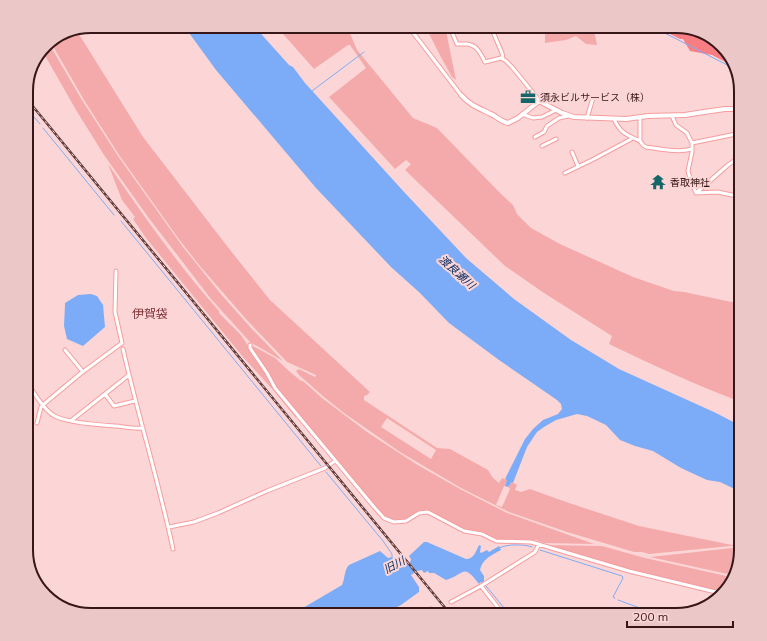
<svg xmlns="http://www.w3.org/2000/svg" width="767" height="641" font-family="Mulish,'Noto Sans JP',sans-serif">
<rect width="100%" height="100%" fill="#fcd6d6"/>
<path fill="#f4aaab" fill-rule="evenodd" d="M276,26H347L357,50L413,118L437,128L500,193L513,205L517,214L531,228L560,244L633,277L674,291L684,292L741,304V402C696,385 652,365 609,344L612,336L544,293L505,266L405,170L411,164L406,160L395,169L329,97L366,68L350,45H348L314,69Z
M425,26H445L456,80L452,77L442,59Z
M549,26H593L597,45L586,44L576,36L566,40L545,43V33Z
M77,31L143,137L227,246L270,300L370,392L367,395L364,396V400L437,448L450,449L488,470L493,478L499,483L502,478L507,480L505,486H504L496,505L502,507L510,489L508,487L512,482L517,485L515,490L521,492L530,489L569,503L639,526L732,545L741,544V545L649,554L642,552H634L567,532L509,512L461,488L400,452L344,413L324,397L299,375L296,371L299,369L315,377L316,375L287,362L245,318L199,265L178,238L119,155L84,100L50,41ZM387,418L436,450L431,459L381,427Z
M48,42L82,100L118,156L183,247L220,293L251,328L283,361L250,342L211,299L188,269L148,217L104,155L76,110L43,52Z
M108,164C143,215 178,265 219,311V313L241,335L265,372L296,415V418L273,390L243,357L146,238L133,219L135,217L122,200Z
M251,346L255,347L275,358L289,371L301,381H303L322,398L367,432L416,464L460,489L507,513L594,544L544,543L536,540L497,539L484,533L468,530L462,528L429,511H418L410,517L404,519L396,520L387,518L379,511L278,390L264,366L251,348Z
M544,545L602,546L645,558L731,577L725,593L633,570L589,558Z
M741,547V551L732,575L650,557Z"/>
<path fill="#f97e83" d="M654,26H677L719,42L736,66L737,68L712,55L690,51L683,39H680Z"/>
<path fill="#7cacf7" d="M184,26H254L289,65L293,67L305,83L405,193L466,258L514,299L571,340L619,369L716,413L741,426V492L720,482L707,480L681,468L653,451L635,446L620,440L606,425L587,416L577,414L556,420L544,427L537,432L527,447L513,483L512,482L508,487L505,486L507,480L505,479L525,439L533,429L543,420L558,414L562,409L561,404L557,400L499,360L449,323L420,293L391,267L316,188L216,70Z
M91,294L97,296L103,305L105,327L83,346L67,339L64,326L65,305V303L78,295Z
M424,542H427L466,559C474,559 476,551 479,545L481,546L480,552L481,553L487,550L489,552L499,546L501,550C492,555 482,559 480,570L484,576V581L482,583L481,582L479,584C462,562 465,575 446,580L434,573H429L428,571L424,573L422,570L417,571L411,575L419,587V592L401,605L381,615H291L342,585C345,579 344,570 349,565L380,551L388,558L392,557C396,563 399,570 407,564C411,562 410,563 411,559L409,556Z"/>
<g fill="none" stroke-linecap="round" stroke-linejoin="round">
<path stroke="#7cacf7" stroke-width="1" d="M651,26L737,70
M312,91L364,52
M26,108L40,124
M43,128L114,215
M121,221L321,466
M326,472L383,541L392,554V558
M499,548C507,544 524,544 532,547
M540,550L622,576L623,578L613,597L615,598
M486,586L510,615
M618,600L659,615"/>
<g stroke="#f69c9d" stroke-width="5">
<path id="minor" d="M408,26L461,95
M451,30L457,44C461,44 464,44 467,44C477,45 481,54 485,62L501,58L506,61L512,67L538,99V102
M493,32L502,53L503,59
M522,114L533,118L542,117L556,110
M672,116L676,125L687,133L692,143V152L688,171L691,182L696,193
M640,117V141L643,145L646,147C661,149 677,153 692,149
M587,118L593,98
M614,119C620,133 627,135 640,141
M535,137L544,132L547,126L559,118L568,116
M692,143L741,133
M542,146L556,139
M572,152L578,166
M565,173L594,159L633,138
M696,193L728,165L737,159H741
M696,193L718,192L741,197
M250,345V348L267,373L275,388L374,507L384,518L394,522L406,521L419,513L428,512L464,531L482,534L496,541L531,542L629,571L724,594
M123,349C138,416 159,482 173,549
M65,350L83,372
M26,381C33,391 43,409 53,415C65,423 100,425 116,426C125,427 134,429 143,428
M105,394L114,406L135,401
M72,421V420L129,375
M37,423L41,407L44,404L80,374L122,343L115,312L116,271
M169,527L194,522L218,513L267,491L325,468L335,461
M481,586L504,615
M451,602L481,586L532,554L535,552L539,544
M713,602L718,592
M408,615L431,609"/>
</g>
<g stroke="#f69c9d" stroke-width="6">
<path id="tertiary" d="M461,95C471,106 479,108 491,114C497,117 502,122 508,123L518,118L538,102H541L562,113L574,117L626,119L648,116L685,115L704,112L725,109H741"/>
</g>
<use href="#minor" stroke="#fff" stroke-width="3"/>
<use href="#tertiary" stroke="#fff" stroke-width="4"/>
<g stroke="#5e3c3c" stroke-width="2.5">
<path id="rail" d="M26,98L451,615"/>
</g>
<use href="#rail" stroke="#fcd6d6" stroke-width="1" stroke-dasharray="3" stroke-linecap="butt"/>
</g>
<defs>
<g id="office-bare" transform="scale(1.2)"><path d="M-6-3h4V-5.5h4V-3h4V5H-6ZM-1-4.5V-3h2v-1.5ZM-6 0V1H6V0Z" fill="#166568" stroke="#fcd6d6" stroke-width="2.5" paint-order="stroke"/></g>
<g id="temple-bare" transform="scale(1.2)"><path d="M0-6L5-2H3V0L6.5 2.5H4V6H1.5V3h-3V6H-4V2.5H-6.5L-3 0V-2H-5Z" fill="#166568" stroke="#fcd6d6" stroke-width="2.5" paint-order="stroke"/></g>
</defs>
<g fill-rule="evenodd">
<use href="#office-bare" x="528" y="97"/>
<use href="#temple-bare" x="658" y="182"/>
</g>
<g text-anchor="middle" stroke-width="4" stroke-linejoin="round" paint-order="stroke">
<g font-size="10" fill="#371617" stroke="#fcd6d6" text-anchor="start">
<text x="540" y="101">須永ビルサービス（株）</text>
<text x="670" y="186">香取神社</text>
</g>
<g font-size="11" font-style="italic" fill="#032961" stroke="#fcd6d6">
<text transform="translate(457 272) rotate(42)" y="4">渡良瀬川</text>
<text transform="translate(394 565) rotate(-28)" y="4">旧川</text>
</g>
<g font-size="12" fill="#7e3136" stroke="#fcd6d6">
<text x="150" y="318">伊賀袋</text>
</g>
</g>
<path d="M0 0H767V641H0ZM91 33H676A58 58 0 0 1 734 91V550A58 58 0 0 1 676 608H91A58 58 0 0 1 33 550V91A58 58 0 0 1 91 33Z" fill="#ecc7c7" fill-rule="evenodd"/>
<path fill="none" stroke="#371617" stroke-width="2" d="M91 33H676A58 58 0 0 1 734 91V550A58 58 0 0 1 676 608H91A58 58 0 0 1 33 550V91A58 58 0 0 1 91 33Z"/>
<path d="M627 621v6h106v-6" fill="none" stroke="#371617" stroke-width="2"/>
<text x="633" y="621" font-size="12" fill="#371617" stroke="#fcd6d6" stroke-width="3" paint-order="stroke">200 m</text>
</svg>
